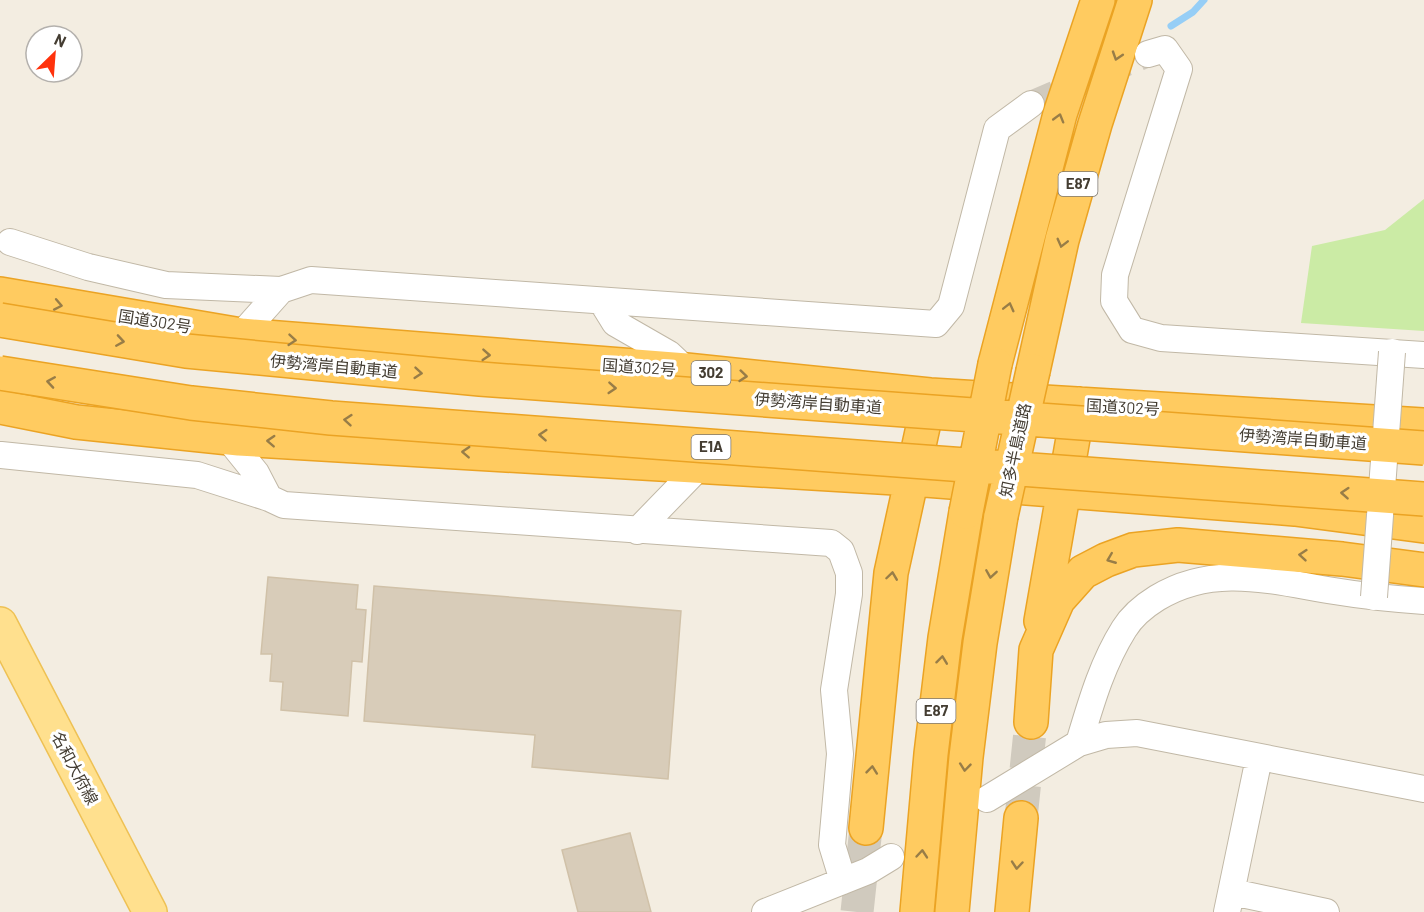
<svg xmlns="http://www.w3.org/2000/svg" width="1424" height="912" font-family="Barlow,'Noto Sans JP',sans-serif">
<rect width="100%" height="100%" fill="#f3ede1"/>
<path fill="#cbeba5" d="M1424,199V331L1301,323L1312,246L1385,230Z"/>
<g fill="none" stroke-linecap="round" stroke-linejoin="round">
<path stroke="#96cef6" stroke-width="7" d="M1171,26L1193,12L1204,0"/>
</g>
<path fill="#d8ccb9" stroke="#d0c1a8" stroke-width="1.5" d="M268,577L358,585L356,609L366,610L362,662L352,661L348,716L281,710L283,682L270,681L272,654H261Z
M374,586L681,611L668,779L532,767L535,735L364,721Z
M630,833L651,912H578L562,850Z"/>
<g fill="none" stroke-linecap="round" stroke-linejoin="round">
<path stroke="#d0cabe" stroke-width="26" stroke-dasharray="26 13" stroke-linecap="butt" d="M1031,104L1148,54"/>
<path stroke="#d0cabe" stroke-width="33" stroke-dasharray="33 16" stroke-linecap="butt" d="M1021,818L1031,722
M857,912L866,828"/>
<g stroke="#c1b8a6" stroke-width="28">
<path id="minor" d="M1148,54L1165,49L1179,69L1115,275L1114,301L1132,330L1161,338L1424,355
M10,242L88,267L166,285L281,290
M602,302L615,323L669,354L686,370
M241,335L281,290L311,280L936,324L951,306L997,129L1031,104
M227,437L256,473L269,498L284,505L831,543L841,551L849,573V594L834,690L840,754L832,845L843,881
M1,455L197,475L269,498
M637,531L701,465
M1079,743C1091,703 1102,664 1124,629C1132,616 1144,606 1157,598C1214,563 1272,581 1334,591C1364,596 1394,599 1424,601
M987,799L1079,743L1106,735L1137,733L1424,789
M1232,892L1326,912
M765,912L868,871L891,857
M1227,912L1259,758"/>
</g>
<g stroke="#eec154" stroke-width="36">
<path id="major" d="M0,624L150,912"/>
</g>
<g stroke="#eba323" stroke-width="36">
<path id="highway" d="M0,294L241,335L686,370L930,395L1424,425
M995,364L1060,114L1098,0
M1033,371L1062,240L1095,124L1135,0
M0,407L76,422L239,439L912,479L1295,509L1424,526
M1041,621L1079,404
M1031,722L1036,650L1058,600L1083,572L1106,560L1133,550L1178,545L1342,559L1424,570
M866,828L891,573L930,395
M917,912L931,754L945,638L966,512
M952,912L966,757L980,643L1001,516
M1012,912L1021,818"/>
</g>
<use href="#minor" stroke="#fff" stroke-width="26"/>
<use href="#major" stroke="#ffe08e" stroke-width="33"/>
<use href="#highway" stroke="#ffcb60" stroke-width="33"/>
<g stroke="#c1b8a6" stroke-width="28" stroke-linecap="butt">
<path id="minor-bridge" d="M1374,597L1392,352"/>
</g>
<g stroke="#eba323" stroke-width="36" stroke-linecap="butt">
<path id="highway-bridge" d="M0,320L186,351L480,379L1424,448
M0,373L191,403L331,418L1424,499
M966,512L995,364
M1001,516L1033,371"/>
</g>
<use href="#minor-bridge" stroke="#fff" stroke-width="26"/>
<use href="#highway-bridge" stroke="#ffcb60" stroke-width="33"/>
</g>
<defs><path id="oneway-chevron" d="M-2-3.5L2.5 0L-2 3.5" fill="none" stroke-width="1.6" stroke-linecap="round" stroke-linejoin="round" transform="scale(1.5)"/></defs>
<g stroke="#987d47">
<use href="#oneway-chevron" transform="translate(1117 56) rotate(108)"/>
<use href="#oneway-chevron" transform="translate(1059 118) rotate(-74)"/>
<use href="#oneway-chevron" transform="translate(1062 243) rotate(104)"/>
<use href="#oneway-chevron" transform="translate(58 305) rotate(11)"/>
<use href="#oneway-chevron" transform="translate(1009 307) rotate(-76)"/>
<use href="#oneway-chevron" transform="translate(292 340) rotate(5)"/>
<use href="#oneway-chevron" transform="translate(120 341) rotate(9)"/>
<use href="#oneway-chevron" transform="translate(486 355) rotate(4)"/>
<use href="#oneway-chevron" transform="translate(418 373) rotate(5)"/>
<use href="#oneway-chevron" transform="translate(743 376) rotate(6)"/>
<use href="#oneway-chevron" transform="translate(51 382) rotate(-171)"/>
<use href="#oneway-chevron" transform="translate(612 388) rotate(4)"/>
<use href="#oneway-chevron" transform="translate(348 420) rotate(-175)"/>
<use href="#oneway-chevron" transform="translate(543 435) rotate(-176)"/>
<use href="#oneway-chevron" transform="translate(271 441) rotate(-177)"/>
<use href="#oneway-chevron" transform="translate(466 452) rotate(-177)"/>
<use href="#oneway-chevron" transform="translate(1345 493) rotate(-176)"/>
<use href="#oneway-chevron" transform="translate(1303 555) rotate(-175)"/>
<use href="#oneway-chevron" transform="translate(1111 559) rotate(158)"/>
<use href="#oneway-chevron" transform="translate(991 574) rotate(99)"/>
<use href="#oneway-chevron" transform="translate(892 576) rotate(-82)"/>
<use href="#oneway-chevron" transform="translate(942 660) rotate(-83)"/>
<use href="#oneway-chevron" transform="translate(965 767) rotate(96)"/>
<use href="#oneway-chevron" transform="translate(872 770) rotate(-84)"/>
<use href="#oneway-chevron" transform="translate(922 854) rotate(-85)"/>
<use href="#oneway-chevron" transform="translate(1017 865) rotate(95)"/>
</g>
<g text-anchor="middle" stroke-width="6" stroke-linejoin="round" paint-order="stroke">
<g fill="#fff" stroke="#7c7770" stroke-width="1.5">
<rect x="1058.5" y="172" width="39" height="24" rx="4.5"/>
<rect x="691.5" y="361" width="39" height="24" rx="4.5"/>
<rect x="691.5" y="435" width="39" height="24" rx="4.5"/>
<rect x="916.5" y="699" width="39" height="24" rx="4.5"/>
</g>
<g font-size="15" font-weight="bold" fill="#443d32">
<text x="1078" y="189">E87</text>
<text x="711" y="378">302</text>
<text x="711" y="452">E1A</text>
<text x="936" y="716">E87</text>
</g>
<g font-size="16" fill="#443d32" stroke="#fff">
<text transform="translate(155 321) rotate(9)" y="6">国道302号</text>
<text transform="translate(334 366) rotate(5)" y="6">伊勢湾岸自動車道</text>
<text transform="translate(639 367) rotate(4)" y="6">国道302号</text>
<text transform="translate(818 403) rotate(4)" y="6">伊勢湾岸自動車道</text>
<text transform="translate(1123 407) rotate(3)" y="6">国道302号</text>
<text transform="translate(1303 439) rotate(4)" y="6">伊勢湾岸自動車道</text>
<text transform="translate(1015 450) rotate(-78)" y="6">知多半島道路</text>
<text transform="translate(75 768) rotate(62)" y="6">名和大府線</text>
</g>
</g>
<g transform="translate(54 54) rotate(25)"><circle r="28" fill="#ffffff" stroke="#b4b1ad" stroke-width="1.5"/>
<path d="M0-4.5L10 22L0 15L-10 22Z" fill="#ff320c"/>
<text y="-9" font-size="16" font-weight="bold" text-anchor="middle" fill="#443d32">N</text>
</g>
</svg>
